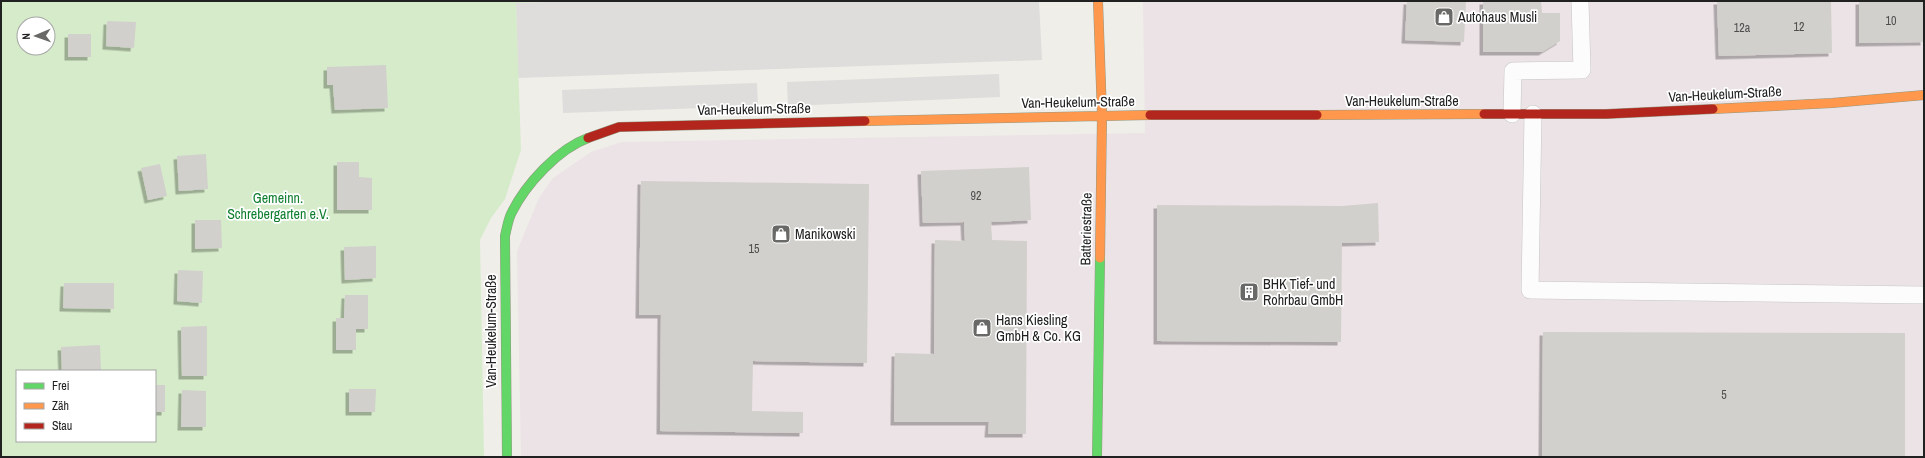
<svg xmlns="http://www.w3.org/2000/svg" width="1925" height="458" font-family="'Archivo Narrow',sans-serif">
<defs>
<filter id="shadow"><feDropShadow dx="-3.5" dy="3.5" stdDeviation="0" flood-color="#0004"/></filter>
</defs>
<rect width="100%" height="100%" fill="#efeee9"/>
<path fill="#dedddb" d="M572,1H1039L1042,60L518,78L516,3Z
M999,74L1000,97L788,106L787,82Z
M757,83L758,106L563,113L562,90Z"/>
<path fill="#ece3e6" d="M1143,1H1924V457H521L517,251L539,198L553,178L591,152L622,142L1145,133Z"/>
<path fill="#d5ebc9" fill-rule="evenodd" d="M1,1H572L516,3L521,150L505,199L491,218L480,240L484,457H1ZM24,24H48V48H24ZM17,371H155V441H17Z"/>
<path fill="#d2d0cc" filter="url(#shadow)" d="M1407,1H1466L1464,42L1405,40Z
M1483,1H1541L1542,13H1560V41L1542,52H1483Z
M1717,1H1831L1832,53L1719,56Z
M1859,1H1924V42L1859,43Z
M107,21L136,22L134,48L106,46Z
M68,34H91V57H68Z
M386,65L388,108L335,110L333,85H327V67Z
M206,154L208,189L179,191L177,156Z
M337,162H359V177L372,178V210H337Z
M160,164L167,196L148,200L141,168Z
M1029,167L1031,220L991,222L992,240L1027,241L1026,434H988L989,422H894L895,353L934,354L935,240L965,241L964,222L923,223L921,171Z
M641,181L869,184L867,363L753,361L752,411L803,412V433L660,431L661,315H639Z
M1378,203L1379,242L1342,243L1341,342L1157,341V205L1342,206Z
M195,220H221L222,248L195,249Z
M376,246V278L345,280L344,247Z
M178,270L203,271L202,303L177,301Z
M64,283H114V309L63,308Z
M345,295H368V329H356V350H336V318H344Z
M207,326V376H182L181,327Z
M1543,332L1905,333V457H1542Z
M100,345L101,370L62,371L61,347Z
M155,385H165V412H155Z
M349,389H376L375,412H349Z
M182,390L206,391V427H181Z"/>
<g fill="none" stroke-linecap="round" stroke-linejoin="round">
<g stroke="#c6c6c4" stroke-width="18">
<path id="lane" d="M1512,114L1513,71L1582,70L1580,1
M1533,114L1530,290L1924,295"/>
</g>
<g stroke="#939981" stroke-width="10">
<path id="fast" d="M507,457L505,236C507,228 508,219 512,212C526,184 558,149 588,138
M1097,457L1100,258"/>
</g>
<g stroke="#939981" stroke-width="10">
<path id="slow" d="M1098,1L1102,115L1100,258
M1713,109L1832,103L1924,95
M1317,115L1484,114
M865,121L1150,115"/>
</g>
<g stroke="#939981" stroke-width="10">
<path id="jam" d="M1484,114H1606L1713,109
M1150,115H1317
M588,138L619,127L865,121"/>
</g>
<use href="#lane" stroke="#fdfcfc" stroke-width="17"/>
<use href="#fast" stroke="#63d668" stroke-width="9"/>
<use href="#slow" stroke="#ff974d" stroke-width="9"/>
<use href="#jam" stroke="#b3261e" stroke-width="9"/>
</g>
<defs>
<g id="shop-square" transform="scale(1)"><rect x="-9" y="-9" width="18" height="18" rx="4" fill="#696967" stroke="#fff"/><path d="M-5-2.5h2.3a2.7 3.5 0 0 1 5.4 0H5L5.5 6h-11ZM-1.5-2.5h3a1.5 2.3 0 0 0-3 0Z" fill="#fff"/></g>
<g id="building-square" transform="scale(1)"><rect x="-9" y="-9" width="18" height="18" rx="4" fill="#696967" stroke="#fff"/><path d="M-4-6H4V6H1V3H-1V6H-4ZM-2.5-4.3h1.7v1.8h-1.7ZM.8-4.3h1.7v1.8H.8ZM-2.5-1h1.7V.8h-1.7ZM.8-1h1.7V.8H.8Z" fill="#fff"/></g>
</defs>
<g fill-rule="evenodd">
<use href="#shop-square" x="1444" y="17"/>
<use href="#shop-square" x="781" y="234"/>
<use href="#building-square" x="1249" y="292"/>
<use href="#shop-square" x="982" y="328"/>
</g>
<g text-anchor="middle" stroke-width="3.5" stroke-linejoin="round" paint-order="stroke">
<g font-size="12" fill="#4d4d4c">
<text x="1891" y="25">10</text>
<text x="1799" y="31">12</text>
<text x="1742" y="32">12a</text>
<text x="976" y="200">92</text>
<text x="754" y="253">15</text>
<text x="1724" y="399">5</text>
</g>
<g font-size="14" fill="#212121" stroke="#fff" text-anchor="start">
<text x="1458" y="22">Autohaus Musli</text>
<text x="795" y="239">Manikowski</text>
<text x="1263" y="289">BHK Tief- und<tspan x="1263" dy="16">Rohrbau GmbH</tspan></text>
<text x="996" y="325">Hans Kiesling<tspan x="996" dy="16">GmbH &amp; Co. KG</tspan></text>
</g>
<g font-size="14" fill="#212121" stroke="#fff">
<text transform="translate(1725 94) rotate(-3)" y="5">Van-Heukelum-Straße</text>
<text x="1402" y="106">Van-Heukelum-Straße</text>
<text transform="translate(1078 102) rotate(-1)" y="5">Van-Heukelum-Straße</text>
<text transform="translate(754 109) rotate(-1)" y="5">Van-Heukelum-Straße</text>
<text transform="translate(1086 229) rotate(-89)" y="5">Batteriestraße</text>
<text transform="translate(491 331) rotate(-90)" y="5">Van-Heukelum-Straße</text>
</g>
<g font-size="14" fill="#0f7e2f" stroke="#fff">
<text x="278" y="203">Gemeinn.<tspan x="278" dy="16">Schrebergarten e.V.</tspan></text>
</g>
</g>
<rect width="1925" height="458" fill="none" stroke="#212121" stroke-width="4"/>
<rect x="16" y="370" width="140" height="72" fill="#ffffff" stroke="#a6a6a6"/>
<rect x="24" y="383" width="20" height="6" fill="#63d668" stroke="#a6a6a6"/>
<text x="52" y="390" font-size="12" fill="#212121">Frei</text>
<rect x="24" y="403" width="20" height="6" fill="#ff974d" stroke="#a6a6a6"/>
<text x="52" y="410" font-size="12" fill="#212121">Zäh</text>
<rect x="24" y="423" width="20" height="6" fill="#b3261e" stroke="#a6a6a6"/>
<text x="52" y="430" font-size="12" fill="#212121">Stau</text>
<g transform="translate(36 36) rotate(268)"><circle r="19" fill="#ffffff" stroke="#a6a6a6"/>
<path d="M0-3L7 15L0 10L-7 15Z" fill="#696967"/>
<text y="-6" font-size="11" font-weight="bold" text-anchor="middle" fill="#212121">N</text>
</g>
</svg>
